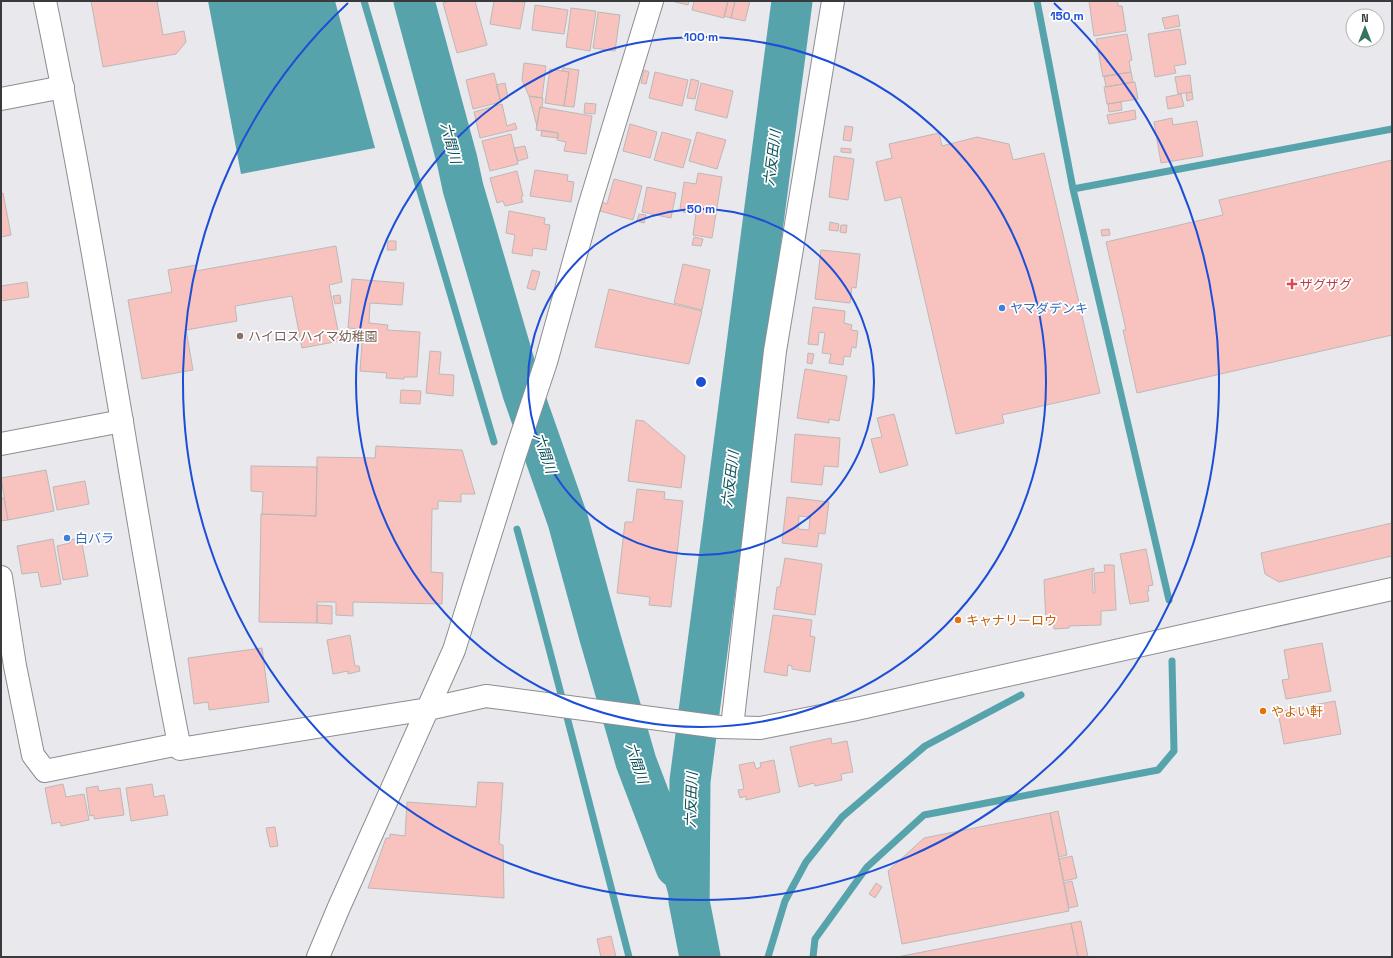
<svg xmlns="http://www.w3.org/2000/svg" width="1393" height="958" font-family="'Space Grotesk','Noto Sans JP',sans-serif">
<rect width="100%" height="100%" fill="#e8e8ed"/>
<path fill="#56a3ac" d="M208,1H335L375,148L241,174Z
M710,802L709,936L714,957H681L673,911L646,815Z"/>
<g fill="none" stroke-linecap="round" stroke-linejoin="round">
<path stroke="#56a3ac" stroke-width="7" d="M364,1L494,442
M1037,1L1073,189
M517,529C556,671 592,814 629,957
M1169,600L1073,189L1392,129
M768,957L785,901L806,862L842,817L925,746L1021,695
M813,957L815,939L867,867L924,815L1158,770L1174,751L1172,661"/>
<path stroke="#56a3ac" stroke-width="41" d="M414,1L457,160L463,188L523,393L568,521L599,634L636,762L676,867
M700,957L689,901L690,781L792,1"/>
</g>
<path fill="#f8c3be" stroke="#bdb8b7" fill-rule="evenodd" d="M91,1H157L163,35L184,31L186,42L176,54L103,67Z
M450,1H475L487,45L457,53L443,3Z
M494,1L525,2L520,29L490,24Z
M671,1H689L688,5Z
M694,1H728L724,18L692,10Z
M728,1H735L731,18L724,16Z
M735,1H750L745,21L731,18Z
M1089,1H1118V6H1122L1126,31L1094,36Z
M535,5L568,10L564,34L532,30Z
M571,8L596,11L590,51L566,47Z
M598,12L620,15L615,51L593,48Z
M1178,15L1180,26L1165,29L1162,18Z
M1180,29L1186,64L1174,66L1176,73L1155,77L1148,34Z
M1127,34L1132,60L1129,61L1131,72L1103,77L1096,39Z
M524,63L546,66L542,98L529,96L522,80Z
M563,68L579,70L574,107L564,106L569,72L562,71Z
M550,69L569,72L564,106L545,103Z
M644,70L649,72L646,84L641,83Z
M655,72L688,80L682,106L649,98Z
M1131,72L1133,82L1106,87L1104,76Z
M494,73L501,102L473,109L466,80Z
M1190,75L1192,92L1178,94L1175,77Z
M691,79L699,81L695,99L687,98Z
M1135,82L1138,99L1107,104L1104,87Z
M505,83L508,98L500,100L496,85Z
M701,83L733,91L727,118L695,110Z
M1192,92L1193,99L1187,101L1186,93Z
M1181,94L1184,106L1168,109L1166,97Z
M529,96L543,98L542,108L540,107L537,126Z
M1121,102L1122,110L1109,112L1108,104Z
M585,103L596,104L595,114L584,113Z
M502,104L507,126L515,123L517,129L480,138L474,112Z
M540,107L592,116L586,154L564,151L566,142L557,140L558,133L536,130Z
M1135,110L1136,119L1109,124L1107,115Z
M1172,118L1173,125L1197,121L1203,156L1161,163L1154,122Z
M630,124L657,132L650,158L623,151Z
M845,126L853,127L851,141L843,140Z
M542,130L558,133V138L541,136Z
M662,132L691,140L683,168L654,160Z
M697,132L726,140L717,169L689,161Z
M939,133L942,146L977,137L1009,144L1013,160L1044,153L1100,393L1002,415L1004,423L956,434L901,197L885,201L876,162L892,158L889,144Z
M511,134L518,164L490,171L482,141Z
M525,146L528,158L518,161L514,148Z
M841,148L851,149V153L841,152Z
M834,156L854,159L848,200L829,197Z
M1392,160V335L1137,393L1123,330H1126L1106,242L1223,215L1219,200Z
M535,170L568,175L567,181L574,182L571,202L530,196Z
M517,171L523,196L521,197L523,202L505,206L503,201L497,203L490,178Z
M698,173L722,177L712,238L693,235L696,214L683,212L684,210L680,209L684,182L696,184Z
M614,179L642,186L633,220L600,211L602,202L607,204Z
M647,187L676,193L671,218L642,212Z
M3,193L11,235L1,237V194Z
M509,211L545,218L544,224L550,225L546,250L533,248L532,256L512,253L515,235L506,233Z
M639,214L646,215L644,223L637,221Z
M830,222L839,224L838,231L829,230Z
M841,225H847L846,233L840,232Z
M1109,229L1110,235L1102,236L1101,230Z
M694,237L703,239L701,246L692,245Z
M388,241H396V250H387Z
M336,246L342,282L329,285L340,341L302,348L292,296L235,306L237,321L186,330L193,370L142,379L128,300L172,292L168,270L196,265V271Z
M821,250L860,254L856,288L852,287L850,303L815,299Z
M683,264L710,270L702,310L674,303Z
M532,270L540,272L535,290L527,288Z
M352,279L404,283L402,305L370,303L369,323L388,325L387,330L420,332L417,377H404V379L386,378L387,373L360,371L363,329L348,328Z
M27,282L29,297L1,301V286Z
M609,289L702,311L689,364L595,347Z
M340,295L341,303L335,304L333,296Z
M813,307L845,311L844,323L852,325L851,330L858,331L856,348L852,347L850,357L844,356L843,365L829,363L831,354L822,353L825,333L819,332L818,345L808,344Z
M430,351L441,352L439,374L454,375L453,396L426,393Z
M808,353L814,354L812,364L807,363Z
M805,369L847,376L839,421L829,419V423L797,418Z
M401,390L421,391L420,404L400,403Z
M894,414L908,465L880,473L871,439L882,437L877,418Z
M636,420L644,421L685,456L681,488L628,481Z
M795,434L840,438L838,467L824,466L822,485L791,482Z
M376,446L462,450L475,494H461V502L438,501V509H432L431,572L443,573L442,604L353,602V616L336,615V602H317V623L259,622L261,514L316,516L317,457L375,458Z
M251,466L317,467L316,516L262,514L263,492L251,491Z
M46,470L54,511L8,520L1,478Z
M85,481L89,504L57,510L53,487Z
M637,489L665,492L664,499L683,501L671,607L649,605L650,597L617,593L625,522H633Z
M787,497L829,502L825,534L819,533L817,547L782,543ZM799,516L810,517L809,530L798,529Z
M1,498H4L8,520L1,521Z
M1392,523V556L1279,582L1265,574L1261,553Z
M81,538L88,576L63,580L57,546L70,543L69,540Z
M53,539L61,584L41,587L38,572L22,574L17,546Z
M1146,549L1153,585L1148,586L1149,591H1147L1149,601L1130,604L1120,554Z
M785,558L822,564L815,615L774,609L777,587H780Z
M1104,565H1114L1116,610L1101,611V625L1069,626V628L1054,629V623H1046L1044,580L1094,568V571H1092L1093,593H1095L1094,573L1105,572Z
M317,605L332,606V624L317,623Z
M773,615L812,620L810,636L815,637L810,672L792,669V666L788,665L787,676L764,672Z
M350,635L355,666H359L360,671L348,674V671L333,674L327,640Z
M1322,643L1331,691L1286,699L1282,680L1289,679L1284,650Z
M262,648L269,702L209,710L208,702L194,704L188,658Z
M1335,701L1341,734L1284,744L1278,712Z
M831,738L832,744L847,741L853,772L841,774L842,780L815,786L814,783L799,787L790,747Z
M774,760L780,792L746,800V796L740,798L738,790L744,789L739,765L754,762L756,769L761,767L760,763Z
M478,782L503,783L499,844L503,845L504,898L368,888L386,838H390V834L405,836L407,802L476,807Z
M63,784L66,797L84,794L89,820L61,826L60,822L52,824L45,788Z
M152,784L154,797L164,795L168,815L131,821L126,788Z
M98,786L99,791L120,788L124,815L94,819V815L90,816L86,788Z
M1058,811L1067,855L1059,857L1050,813Z
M1050,813L1069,911L902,944L888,871L924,838Z
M275,827L278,846L270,847L266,828Z
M1072,856L1077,878L1064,881L1059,859Z
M1072,881L1078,906L1069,908L1064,883Z
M876,883L882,887L875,898L869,894Z
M1081,921L1088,957H1078L1071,923Z
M1071,923L1078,957H897Z
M611,936L616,957H601L597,939Z"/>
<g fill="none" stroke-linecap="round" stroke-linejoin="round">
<g stroke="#8d8d91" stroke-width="24">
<path id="minor" d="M1,99L63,87
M1,444L122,421
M1,577L15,666L33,755L45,771L179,744
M732,727L775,351L833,1"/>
</g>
<g stroke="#8d8d91" stroke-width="24">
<path id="tertiary" d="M45,1C74,141 98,281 122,422C140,531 158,640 180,749L428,709L486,696L719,727L760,728L852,710L1392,589
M318,957L339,907L454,650L516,452L546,362L589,207L652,1"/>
</g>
<use href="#minor" stroke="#fff" stroke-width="22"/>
<use href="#tertiary" stroke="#fff" stroke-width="22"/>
</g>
<g fill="none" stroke="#1d4ed8" stroke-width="2">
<circle cx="701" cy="382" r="173"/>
<circle cx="701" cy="382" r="345"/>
<path d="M1054 3A518 518 0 1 1 348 3"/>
</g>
<path fill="#e0444e" stroke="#fff" stroke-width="1.5" d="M1290 278h4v4h4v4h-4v4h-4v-4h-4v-4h4z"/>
<g fill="#3f7fe0" stroke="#fff" stroke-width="1.5">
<circle cx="1002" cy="308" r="4"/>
<circle cx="67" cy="538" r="4"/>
</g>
<circle fill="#8d6e63" stroke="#fff" stroke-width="1.5" cx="240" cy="336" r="4"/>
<g fill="#e8710a" stroke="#fff" stroke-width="1.5">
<circle cx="958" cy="620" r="4"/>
<circle cx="1263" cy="711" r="4"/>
</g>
<g text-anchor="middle" stroke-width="3.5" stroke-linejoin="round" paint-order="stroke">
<g font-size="13" fill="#be3a42" stroke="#fff" text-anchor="start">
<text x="1300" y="289">ザグザグ</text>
</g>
<g font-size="13" fill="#366cbe" stroke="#fff" text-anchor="start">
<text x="1010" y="313">ヤマダデンキ</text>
<text x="75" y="543">白バラ</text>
</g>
<g font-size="13" fill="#785e54" stroke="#fff" text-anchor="start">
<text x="248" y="341">ハイロスハイマ幼稚園</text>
</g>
<g font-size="13" fill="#c56008" stroke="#fff" text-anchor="start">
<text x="966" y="625">キャナリーロウ</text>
<text x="1271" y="716">やよい軒</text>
</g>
<g font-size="14" font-style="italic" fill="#095057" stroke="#fff">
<text transform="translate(451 143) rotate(75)" y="5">六間川</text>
<text transform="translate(772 158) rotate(-83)" y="5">六反田川</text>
<text transform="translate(545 453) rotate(71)" y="5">六間川</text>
<text transform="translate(730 479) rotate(-83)" y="5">六反田川</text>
<text transform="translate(637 763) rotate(72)" y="5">六間川</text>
<text transform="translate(691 800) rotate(-88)" y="5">六反田川</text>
</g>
</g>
<circle cx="701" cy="382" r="6" fill="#1d4ed8" stroke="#fff" stroke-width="2"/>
<g font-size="12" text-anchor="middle" font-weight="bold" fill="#1d4ed8" stroke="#fff" stroke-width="3.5" stroke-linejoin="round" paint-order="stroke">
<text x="1067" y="20">150 m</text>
<text x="701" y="41">100 m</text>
<text x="701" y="213">50 m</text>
</g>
<rect width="1393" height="958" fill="none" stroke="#393a3b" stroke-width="4"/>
<g transform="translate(1365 28)"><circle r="19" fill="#ffffff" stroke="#b0b0b1"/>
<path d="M0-3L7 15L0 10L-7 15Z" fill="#367460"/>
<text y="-6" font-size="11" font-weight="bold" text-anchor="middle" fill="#393a3b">N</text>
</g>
</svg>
